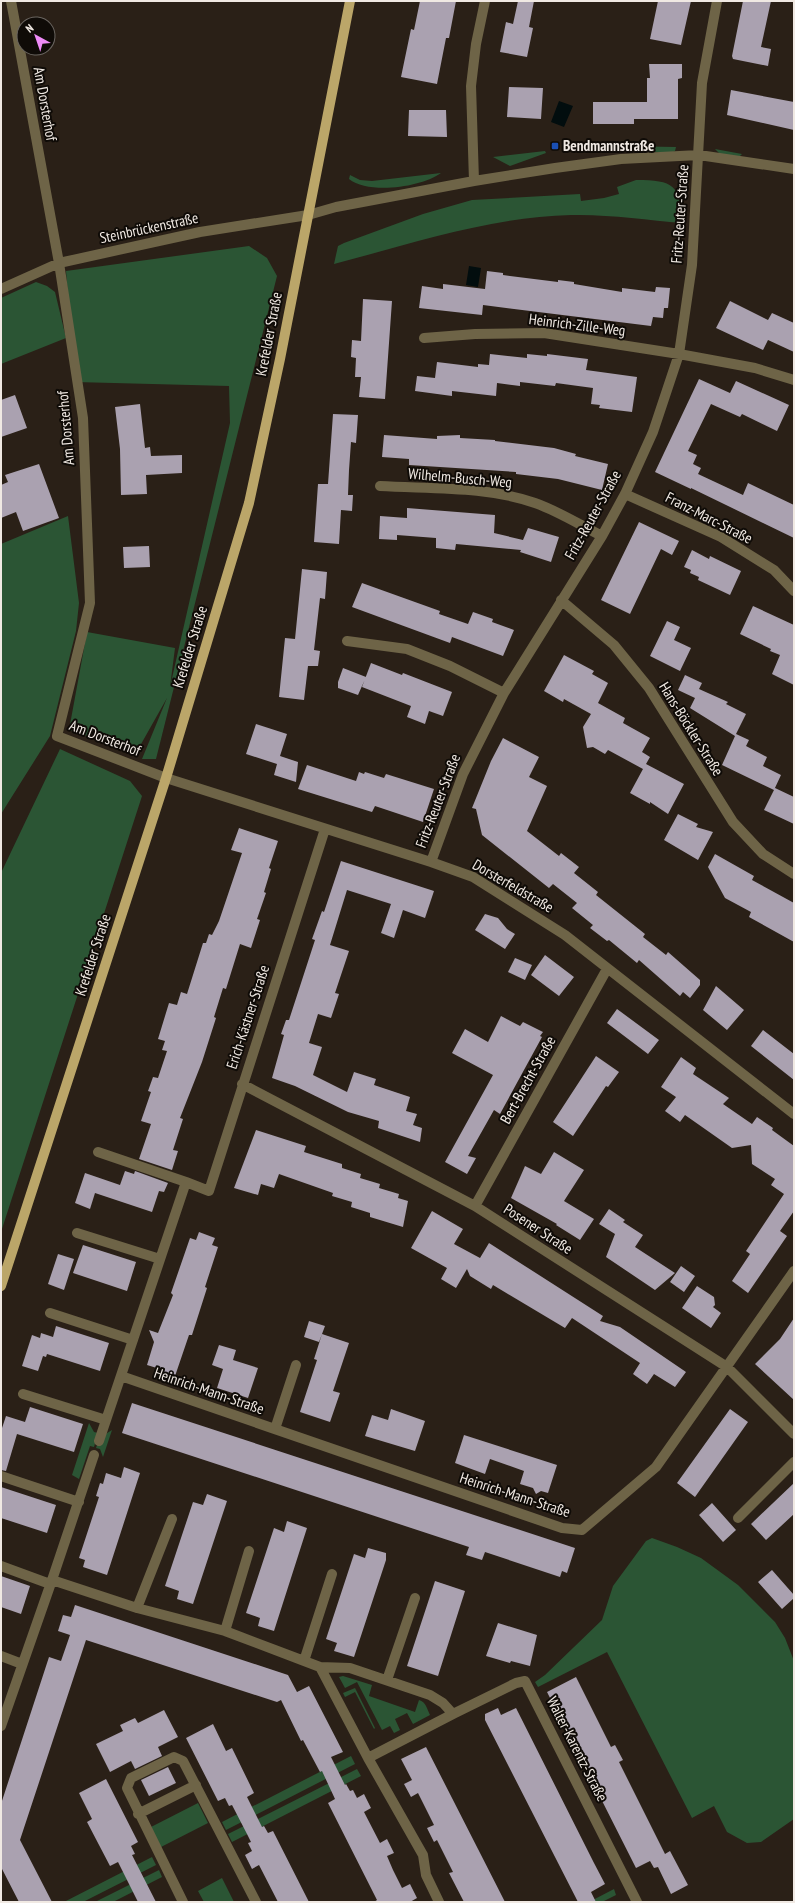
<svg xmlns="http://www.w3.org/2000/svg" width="795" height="1903" font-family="'PT Sans Narrow',sans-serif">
<rect width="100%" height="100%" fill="#2a2017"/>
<path fill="#2b5534" d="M618,146L676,147L675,151L671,153L618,149Z
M715,149L742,154L737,159L720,154Z
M545,151L546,153L510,166L493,157Z
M441,173C422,187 369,195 349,179L350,175L360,180L372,181Z
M636,180C674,180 680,185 683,223C646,220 608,214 571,215C490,217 411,244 334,264L338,246L344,243L423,214L472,200L580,194L581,201L604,198L619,194L617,187Z
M249,246L267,258L277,276L156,759H142L167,698L136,753L69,730L87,632L175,648L170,687L230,423L229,386L75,382L66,271Z
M36,282L47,286L55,292L66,338L1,364V298Z
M68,516L79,603L76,631L50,736L1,814V544Z
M60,749L130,781L142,796L1,1232V873Z
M89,1423L94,1432L98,1433L94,1447L90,1446L79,1479L72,1475Z
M112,1430L103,1457L100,1449L96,1448L101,1434L104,1435Z
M652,1538L677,1547L701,1558L738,1585L775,1622L785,1638L794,1661V1819L761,1842L747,1843L727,1832L714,1806L692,1818L607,1652L538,1687L535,1682L545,1675L602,1620L613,1586L646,1541Z
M343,1676L372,1685L369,1696L415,1712L419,1700C426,1702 427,1709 430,1715L413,1724L407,1713L395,1719L400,1730L394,1733L390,1726L382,1730L357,1682L345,1688L339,1677Z
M355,1688L375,1728L374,1729L355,1692L345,1697L343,1693Z
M351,1756L355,1764L226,1830L222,1822Z
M357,1769L361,1776L232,1842L228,1834Z
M198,1803L208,1823L161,1847L151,1827Z
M152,1857L156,1865L83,1902H64Z
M159,1870L162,1877L113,1902H95Z
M222,1878L234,1902H204L198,1891Z
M614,1889L616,1895L602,1902H589Z"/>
<path fill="#020d0e" d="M559,101L573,106L564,127L551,122Z
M469,266L481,268L478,287L466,285Z"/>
<path fill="#aaa1b0" d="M420,1H456L449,38H446L437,84L401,77L411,29L414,30Z
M518,1H534L529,27L533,28L527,57L500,52L506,22L513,24Z
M658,1H691L681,45L650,39Z
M743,1H771L761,47L771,49L768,66L733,59L732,56Z
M649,64H682V78L678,79V119H634V124H593V102H647V78H650Z
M509,87L543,88L541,119L507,117Z
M731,90L794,102V130L727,115Z
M409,110H446L447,137L408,136Z
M487,271L503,273V275L558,282V280L574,282V284L622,292V288L655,292L656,287L670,288L668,308H664L663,318L653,317L651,326L483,305L482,315L419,308L422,286L443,289V284L485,289Z
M363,299L392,301L385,399L359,397L361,377H355L356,358L351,357L352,340L361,341Z
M730,301L768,320L772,313L794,323V352L768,340L763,350L716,328Z
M490,354L527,358V354L547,356V354L588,359L586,370L637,377L632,412L599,408L600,405L591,404L593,388L556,383L555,386L520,382V386L497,383L496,396L452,391V396L415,391L417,376L435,378L437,362L478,367V364L489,365Z
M699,379L730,393L736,381L789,405L777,431L742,414L740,417L711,404L688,451L697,455L693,464L701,468L698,474L743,495L748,483L794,505V538L691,488V489L655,472Z
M15,395L27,428L1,437V400Z
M140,404L145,448L150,447L151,456L182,455V473L146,475L147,494L121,495L120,449L115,407Z
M333,414L358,415L356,443L351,442L349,470L348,495H353L352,511L341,510L339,544L314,542L318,484H328Z
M384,435L437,439V436L460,435V438L495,440V441L554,448L576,454L575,456L608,464L602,490L558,479L516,474V472L409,465V459L382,457Z
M39,464L59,518L23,531L16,512L1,518V485L8,482L5,475Z
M407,508L495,515L494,533L523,540L528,528L559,537L551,562L520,552L521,550L456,544L455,550L436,548V538L397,535V540L379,539L380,516L407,518Z
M639,522L679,541L672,555L661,549L630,614L601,600Z
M149,546L150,567L124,568L123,547Z
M692,550L709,559L710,556L741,571L730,595L698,580L699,577L690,573L691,570L684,567Z
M302,569L327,572L325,599L320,598L314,650L320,651L318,666H308L304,700L279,697L285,638L295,639Z
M362,583L440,611L439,614L468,624L473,612L493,619L492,622L514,630L503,656L452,637L450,643L352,607Z
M753,606L794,625V685L772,674L780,655L770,651L771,649L740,634Z
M667,621L680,627L674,640L691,648L680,671L650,656Z
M564,655L594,671L592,674L608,683L598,703L625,718L623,723L650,738L642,752L650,757L646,764L684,784L668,814L650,802V804L630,793L643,769L608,750L605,754L593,747L587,748L583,727L591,714L564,699L563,702L544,691Z
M371,663L402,675L403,673L452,692L443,716L429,711L425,724L407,717L411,706L362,687Z
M343,668L366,677L358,695L338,688V682Z
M685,675L702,683L699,689L728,702L726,704L746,714L736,734L749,740L746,746L767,757L763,766L781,775L774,790L722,765L735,736L690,708L695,698L678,690Z
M256,724L287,734L280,756L298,762L296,782L274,775L277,764L246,754Z
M503,738L539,757L529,777L547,786L527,831L559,856L561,853L579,867L574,873L598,892L596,895L645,934L643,937L666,955L668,952L700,980V985L690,998L683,992L680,996L639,960L637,963L609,940L607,941L590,928L593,925L572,908L577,903L553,884L549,888L482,835L476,809L472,808L491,761Z
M307,765L356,781L359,772L364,774L365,772L384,778L386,774L434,789L423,822L375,806L372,812L298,789Z
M775,788L794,797V824L764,810Z
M678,814L698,824L696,827L713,832L698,860L664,840Z
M239,828L278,841L269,868L271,869L264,892L266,893L257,919L260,920L251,948L240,944L226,989L223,988L214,1017L216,1018L202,1062L180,1118L183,1119L173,1150L178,1151L172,1170L139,1159L151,1124L141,1121L151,1092L148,1091L153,1077L158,1078L167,1051L162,1050L165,1041L158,1039L169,1003L177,1005L181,992L187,994L203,943H206L209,934L212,935L219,921L242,853L231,850Z
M715,854L754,876L752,880L794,903V942L749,917L751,912L725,898L708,867Z
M341,861L434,891L425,918L403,910L394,938L381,933L391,904L347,890L330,945L349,951L335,993L339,994L331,1018L318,1014L309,1043L322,1047L313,1075L347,1092L354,1072L376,1079L374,1085L410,1097L406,1111L417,1114L413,1125L422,1128L420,1142L378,1128L379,1121L348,1112L295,1086L272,1078L284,1035L281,1034L286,1020H289L315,940L312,939L322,911L324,912Z
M485,914L498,918L507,929L515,934L505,949L475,930Z
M545,955L574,977L559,996L531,975Z
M515,958L532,965L525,980L508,972Z
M716,986L744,1010L727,1030L703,1010Z
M617,1009L659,1040L648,1054L607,1023Z
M501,1016L520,1026L523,1022L543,1032L540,1036L542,1037L500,1114L494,1110L468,1156L476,1158L467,1174L445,1162L493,1075L452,1053L465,1029L488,1042Z
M763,1030L794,1054V1080L751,1046Z
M596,1056L619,1072L608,1087L606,1086L573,1136L553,1122Z
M681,1057L696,1068L693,1074L729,1098L723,1104L752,1124L757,1117L773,1128L772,1130L794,1146V1211L780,1231L787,1236L748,1293L732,1281L750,1254L746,1251L784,1194L771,1185L775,1179L752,1164L751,1145L732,1148L685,1115L680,1122L665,1111L676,1097L661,1087Z
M256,1130L306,1146L304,1152L342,1164V1168L361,1174L360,1178L380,1184L379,1188L399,1194L398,1198L408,1201L403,1227L370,1217V1213L351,1207L352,1202L332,1196L333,1193L279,1174L274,1188L261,1184L258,1195L234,1188Z
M554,1152L584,1170L564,1201L594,1219L580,1240L556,1225L557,1224L511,1198L525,1166L541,1174Z
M125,1171L134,1174L135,1171L168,1183L164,1192L159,1191L152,1212L95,1193L90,1209L75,1203L85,1173L120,1185Z
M609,1209L625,1220L623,1222L643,1235L635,1247L675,1273L655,1290L606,1257L615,1234L599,1224Z
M432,1211L463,1229L454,1244L480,1258L489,1243L603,1316L600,1321L620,1327L686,1372L675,1387L654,1374L647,1384L633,1374L640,1363L572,1318L565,1328L493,1285L491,1289L470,1276L467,1269L456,1288L441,1279L447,1268L411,1248Z
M199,1232L215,1238L212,1245L218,1247L205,1287L207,1288L192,1335H189L173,1382L158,1377L160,1369L147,1365L154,1342L149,1330L158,1333L173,1295L171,1293L190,1238L196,1240Z
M83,1245L136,1262L127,1291L73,1273Z
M58,1254L74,1259L64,1290L48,1284Z
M681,1266L695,1276L684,1292L670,1282Z
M697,1286L714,1297L715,1305L713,1307L721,1313L711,1328L682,1308Z
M794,1318V1400L755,1364L780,1339Z
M309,1321L325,1326L319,1342L304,1337Z
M56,1326L109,1343L100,1371L47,1354L46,1357L43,1356L38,1371L22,1366L32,1335L40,1338L41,1333L53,1337Z
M322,1334L349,1343L333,1391L340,1393L330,1422L300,1412L317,1360L314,1359Z
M219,1345L236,1350L233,1360L258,1368L248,1398L217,1388L223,1369L212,1365Z
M132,1403L575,1548L567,1573L562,1571L560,1577L485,1552L482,1560L466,1555L469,1547L122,1433Z
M30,1407L83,1424L74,1452L17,1434L6,1471L1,1470V1431L6,1416L25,1422Z
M391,1409L425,1421L415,1451L365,1436L372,1415L388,1420Z
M730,1409L748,1422L695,1497L677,1483Z
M464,1435L557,1465L548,1493L541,1491L536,1494L533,1488L520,1484L524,1471L490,1459L485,1474L455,1463Z
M124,1467L140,1473L107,1575L83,1567L85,1560L79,1558L99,1497L96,1496L100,1483L103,1484L106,1473L121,1478Z
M794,1483V1514L766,1540L751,1524Z
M1,1487L56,1505L47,1533L1,1518Z
M207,1494L227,1501L193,1604L177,1599L179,1591L165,1586L193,1502L203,1505Z
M712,1503L736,1530L723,1542L699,1515Z
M287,1521L307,1528L274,1631L258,1626L260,1618L246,1613L274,1528L284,1532Z
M368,1548L386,1553V1560L354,1657L334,1651L337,1643L326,1639L354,1554L365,1558Z
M772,1570L794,1595V1598L782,1609L758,1582Z
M1,1576L30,1586L21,1614L1,1607Z
M435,1581L465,1591L438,1676L407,1666Z
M75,1605L288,1675L297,1692L309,1686L343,1752L331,1757L345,1785L346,1784L350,1791L353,1790L357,1798L364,1794L371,1808L364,1812L380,1843L387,1839L394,1853L387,1856L393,1870L402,1888L410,1884L417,1898L410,1902H374L377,1900L328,1803L335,1799L322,1771L320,1772L303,1740L301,1741L281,1700L277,1702L86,1640L20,1840L52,1902H19L1,1867V1804L49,1657L61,1661L70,1635L58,1631L63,1615L71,1617Z
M498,1623L537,1635L530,1666L511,1661L510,1663L486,1656Z
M576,1677L611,1747L615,1745L623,1760L619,1762L665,1854L670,1851L688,1885L671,1894L658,1867L654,1868L650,1861L636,1868L547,1692Z
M498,1708L501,1715L516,1708L594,1863L605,1884L591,1892L596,1902H578L508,1765L485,1720V1714Z
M164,1710L178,1737L158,1747L162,1756L135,1769L131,1761L110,1772L96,1744L123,1731L120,1725L135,1718L138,1723Z
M213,1724L226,1751L232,1748L254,1793L247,1797L262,1827L264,1826L268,1833L273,1831L309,1902H278L259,1865L252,1869L245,1855L252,1851L248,1843L251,1842L247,1834L232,1805L229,1806L225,1798L218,1801L186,1738Z
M426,1747L478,1849L505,1902H464L449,1873L453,1872L437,1840L434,1842L427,1828L434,1825L418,1793L411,1797L404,1784L412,1780L401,1759Z
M168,1767L176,1783L149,1796L141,1780Z
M106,1779L138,1842L131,1846L135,1854L132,1855L156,1902H138L118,1862L110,1866L87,1822L92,1819L79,1793Z"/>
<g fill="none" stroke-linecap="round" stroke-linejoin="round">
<path stroke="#6e6447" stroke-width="10" d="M11,1L59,263L83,418L90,603L57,736L166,778L431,862L473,877L565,935L794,1114
M474,181L471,86L476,44L485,1
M1,289L59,263L200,232L308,215L336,207L474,181L555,168L621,159L699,155L794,169
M424,338L475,334L544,333L679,354L755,368L794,380
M380,486C431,489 487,486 535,503C558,511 580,525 602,536
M625,494L721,537L774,570L794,591
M561,600L614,645L649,688L733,822L763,854L794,874
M347,641L407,649L450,666L504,693
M431,862L463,774L504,693L602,536L625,494L653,432L679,354L692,265L702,83L717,1
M242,1084L475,1206L727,1367L794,1434
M98,1152L186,1182
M475,1206L607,969
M77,1233L160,1259
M50,1313L133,1340
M121,1376L562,1528L582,1530L656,1467L794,1271
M23,1394L106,1420
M275,1429L296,1365
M99,1441L186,1182L209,1191L325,829
M1,1476L79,1502
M738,1518L794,1462
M1,1566L50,1584
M52,1580L94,1455
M137,1608L172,1519
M225,1631L249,1551
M1,1656L22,1664
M304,1661L332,1574
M320,1667L368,1758
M387,1680L415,1598
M453,1714L516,1683L525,1681L637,1902
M1,1726L52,1580L137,1608L225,1631L320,1667L350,1668L430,1695L443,1703L453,1714L368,1758L423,1855L426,1875L439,1902
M138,1814L196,1785
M183,1902L127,1788L131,1778L174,1757L183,1761L256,1902"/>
<path stroke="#bba669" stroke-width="10" d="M1,1286L166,778L249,503L280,359L350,1"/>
</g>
<rect fill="#1a4fb4" stroke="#0f0b07" stroke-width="1.5" x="551" y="142" width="8" height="8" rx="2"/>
<g text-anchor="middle" stroke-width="4" stroke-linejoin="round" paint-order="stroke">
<g font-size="15" fill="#f0e9e3" stroke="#0f0b07">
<text transform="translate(45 104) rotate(80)" y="5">Am Dorsterhof</text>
<text transform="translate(680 214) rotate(-86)" y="5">Fritz-Reuter-Straße</text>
<text transform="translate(149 228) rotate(-12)" y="5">Steinbrückenstraße</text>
<text transform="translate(577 325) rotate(7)" y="5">Heinrich-Zille-Weg</text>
<text transform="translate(269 334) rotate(-79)" y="5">Krefelder Straße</text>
<text transform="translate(66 428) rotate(-95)" y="5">Am Dorsterhof</text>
<text transform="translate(460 478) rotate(5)" y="5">Wilhelm-Busch-Weg</text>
<text transform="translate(593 515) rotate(-61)" y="5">Fritz-Reuter-Straße</text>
<text transform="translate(709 518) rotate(27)" y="5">Franz-Marc-Straße</text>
<text transform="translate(190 647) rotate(-73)" y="5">Krefelder Straße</text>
<text transform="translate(691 729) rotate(58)" y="5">Hans-Böckler-Straße</text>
<text transform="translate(105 738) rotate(21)" y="5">Am Dorsterhof</text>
<text transform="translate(438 801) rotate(-69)" y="5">Fritz-Reuter-Straße</text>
<text transform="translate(513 886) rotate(30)" y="5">Dorsterfeldstraße</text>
<text transform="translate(93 955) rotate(-72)" y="5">Krefelder Straße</text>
<text transform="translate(248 1017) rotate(-72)" y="5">Erich-Kästner-Straße</text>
<text transform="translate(528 1080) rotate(-61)" y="5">Bert-Brecht-Straße</text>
<text transform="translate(538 1229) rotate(33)" y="5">Posener Straße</text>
<text transform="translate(209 1391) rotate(19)" y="5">Heinrich-Mann-Straße</text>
<text transform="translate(515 1495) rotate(18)" y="5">Heinrich-Mann-Straße</text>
<text transform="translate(577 1749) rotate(63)" y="5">Walter-Karentz-Straße</text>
</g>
<g font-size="15" font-weight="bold" fill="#f0e9e3" stroke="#0f0b07" text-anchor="start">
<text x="563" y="151">Bendmannstraße</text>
</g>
</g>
<rect width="795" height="1903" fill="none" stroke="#f0e9e3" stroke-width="4"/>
<g transform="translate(36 36) rotate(320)"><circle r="19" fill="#0f0b07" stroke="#69645f"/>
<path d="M0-3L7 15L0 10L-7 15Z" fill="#ee8bf7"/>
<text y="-6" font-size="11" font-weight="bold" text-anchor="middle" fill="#f0e9e3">N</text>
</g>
</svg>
